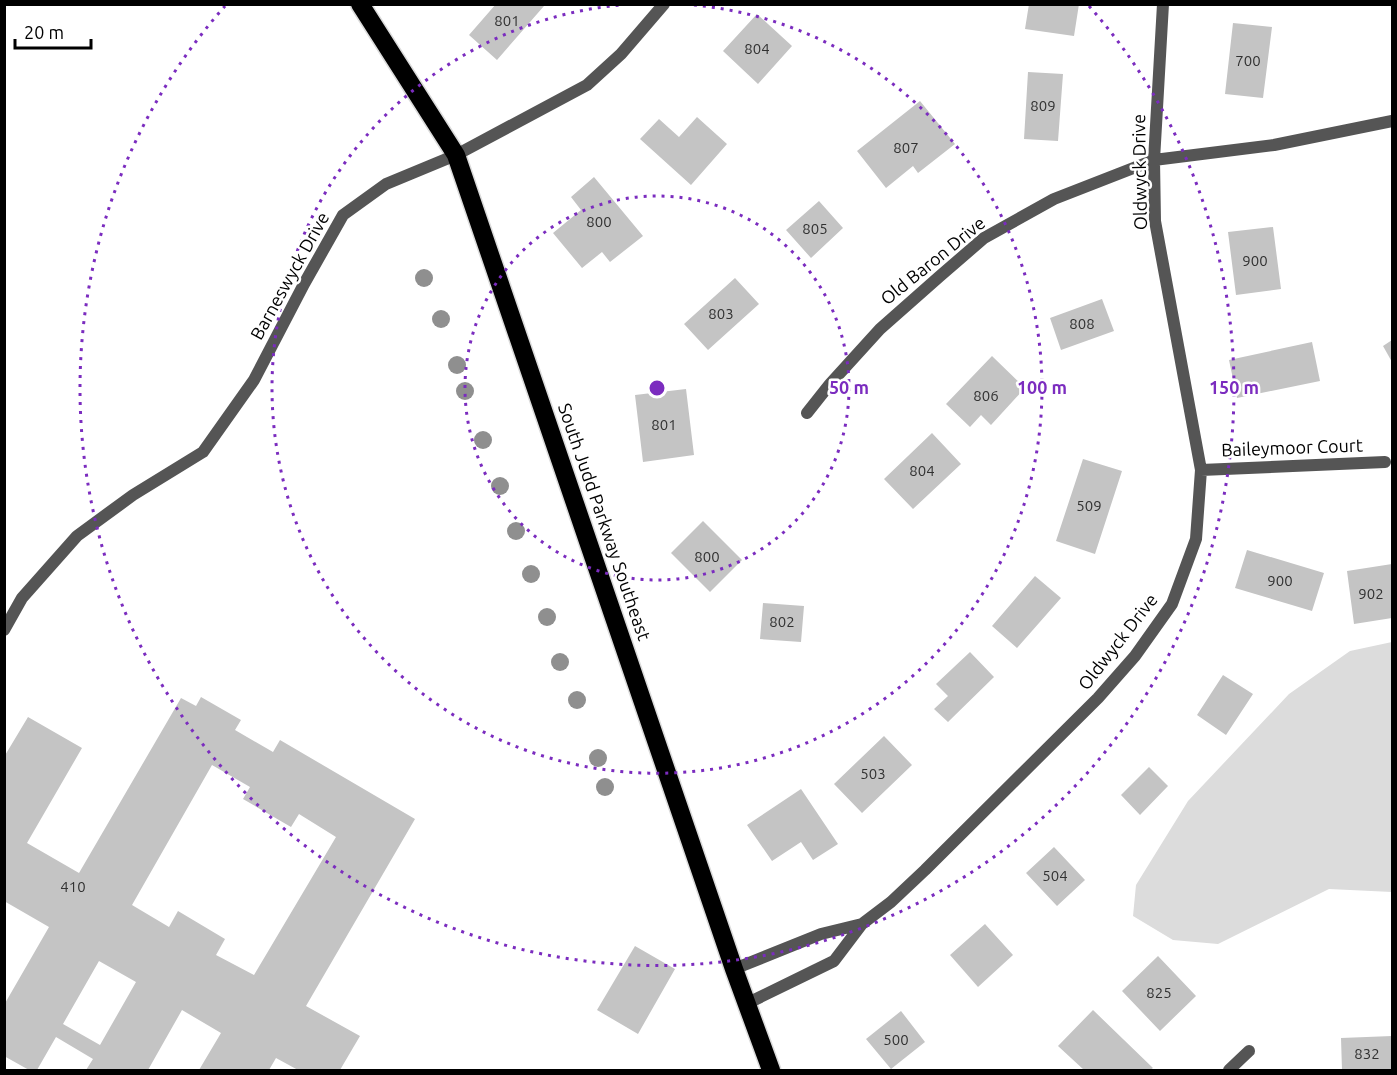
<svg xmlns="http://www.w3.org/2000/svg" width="1397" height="1075" font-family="Ubuntu,sans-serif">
<rect width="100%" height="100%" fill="#fff"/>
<path fill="#dcdcdc" d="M1392,642V892L1329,889L1218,944L1173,940L1133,916L1136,885L1188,801L1289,694L1350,651Z"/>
<path fill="#c4c4c4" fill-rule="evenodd" d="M496,4H542L544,6L497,60L469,35Z
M1029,4H1079L1074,36L1025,29Z
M757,14L792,46L758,84L723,51Z
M1233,23L1272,27L1263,98L1225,94Z
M1028,72L1063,74L1058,141L1024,139Z
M920,101L955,144L918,173L913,166L886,188L857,151Z
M697,117L727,144L691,185L640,139L659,119L679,137Z
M594,177L643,236L610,262L602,252L582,268L553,233L581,210L571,197Z
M819,201L843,228L811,258L786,230Z
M1273,227L1281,289L1236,295L1228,232Z
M735,278L759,304L708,350L684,324Z
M1102,299L1114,331L1061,350L1050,318Z
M1392,340V362L1383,346Z
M1312,342L1320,381L1237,398L1229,360Z
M992,356L1025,388L991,425L981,415L970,427L946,404Z
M686,389L694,455L643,462L635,395Z
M932,433L961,464L913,509L884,479Z
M1083,459L1122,471L1095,554L1056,541Z
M703,521L742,560L710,592L671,553Z
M1247,550L1324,573L1312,611L1235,588Z
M1392,564V618L1354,624L1347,571Z
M1035,576L1061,598L1017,648L992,626Z
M763,603L804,606L801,642L760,639Z
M970,652L994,677L948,722L934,709L948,696L936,684Z
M1223,675L1253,694L1226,735L1197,715Z
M201,697L241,720L235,730L273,752L280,740L415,819L306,1006L360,1036L340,1070H298L276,1058L269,1070H199L221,1033L182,1010L148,1070H86L93,1059L56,1037L37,1070H29L4,1056V1005L49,927L4,901V757L28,717L82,748L27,843L79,873L181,698L196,706ZM212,765L250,787L243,799L291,827L299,814L336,837L254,975L216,955L225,939L178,911L169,927L132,905ZM99,961L136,982L100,1045L63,1024Z
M884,736L912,765L862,813L834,784Z
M1149,767L1168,786L1140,815L1121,795Z
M801,789L838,844L813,860L801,842L772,861L747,825Z
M1054,847L1085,880L1057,906L1026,873Z
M985,924L1013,955L978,987L950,955Z
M635,946L675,969L638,1034L597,1010Z
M1158,956L1196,996L1160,1031L1122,991Z
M1093,1010L1153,1068L1150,1070H1084L1058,1046Z
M901,1011L925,1042L891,1069L866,1039Z
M1392,1036V1070H1342L1341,1038Z"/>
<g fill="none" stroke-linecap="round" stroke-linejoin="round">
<g stroke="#dbdbdb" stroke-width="21">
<path id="highway" d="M360,4L456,155L734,969L771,1070"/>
</g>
<path stroke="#555" stroke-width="12" d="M807,413L830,384L880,329L940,276L984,238L1054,199L1154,160L1274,145L1392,121
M1201,470L1385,462
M4,630L22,598L77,536L133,495L203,452L254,380L304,284L343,215L386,184L456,155L587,85L621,54L664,4
M734,969L821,934L862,924
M746,1004L834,961L862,924L891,902L925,870L1098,698L1135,656L1172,604L1196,539L1201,470L1155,221L1154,160L1163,4
M1229,1070L1249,1051"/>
<use href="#highway" stroke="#000" stroke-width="18"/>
</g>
<g fill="#8f8f8f">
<circle cx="424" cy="278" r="9"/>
<circle cx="441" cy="319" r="9"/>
<circle cx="457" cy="365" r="9"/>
<circle cx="465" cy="391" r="9"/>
<circle cx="483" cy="440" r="9"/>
<circle cx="500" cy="486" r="9"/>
<circle cx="516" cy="531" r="9"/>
<circle cx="531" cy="574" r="9"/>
<circle cx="547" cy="617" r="9"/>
<circle cx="560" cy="662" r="9"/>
<circle cx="577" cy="700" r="9"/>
<circle cx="598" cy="758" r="9"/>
<circle cx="605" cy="787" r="9"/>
</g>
<g fill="none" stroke="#7b2cbf" stroke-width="3" stroke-dasharray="3 6">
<circle cx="657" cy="388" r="192"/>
<path d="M694 5A385 385 0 1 1 620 5"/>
<path d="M1089 6A577 577 0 1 1 225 6"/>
</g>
<g text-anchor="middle" stroke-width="5" stroke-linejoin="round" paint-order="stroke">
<g font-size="15" fill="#313131">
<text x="507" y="26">801</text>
<text x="757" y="54">804</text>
<text x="1248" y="66">700</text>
<text x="1043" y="111">809</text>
<text x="906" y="153">807</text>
<text x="599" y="227">800</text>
<text x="815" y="234">805</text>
<text x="1255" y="266">900</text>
<text x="721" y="319">803</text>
<text x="1082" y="329">808</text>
<text x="986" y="401">806</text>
<text x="664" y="430">801</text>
<text x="922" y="476">804</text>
<text x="1089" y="511">509</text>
<text x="707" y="562">800</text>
<text x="1280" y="586">900</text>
<text x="1371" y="599">902</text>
<text x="782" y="627">802</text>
<text x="873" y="779">503</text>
<text x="1055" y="881">504</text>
<text x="73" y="892">410</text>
<text x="1159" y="998">825</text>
<text x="896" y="1045">500</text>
<text x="1367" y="1059">832</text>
</g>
<g font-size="18" fill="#000" stroke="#fff">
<text transform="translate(1140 172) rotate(-91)" y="6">Oldwyck Drive</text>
<text transform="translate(933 261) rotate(-39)" y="6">Old Baron Drive</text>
<text transform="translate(290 276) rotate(-61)" y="6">Barneswyck Drive</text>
<text transform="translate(1292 448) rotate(-2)" y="6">Baileymoor Court</text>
<text transform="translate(604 522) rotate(71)" y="6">South Judd Parkway Southeast</text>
<text transform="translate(1118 642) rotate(-52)" y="6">Oldwyck Drive</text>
</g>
</g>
<circle cx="657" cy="388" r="9" fill="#7b2cbf" stroke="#fff" stroke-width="3"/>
<g font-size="18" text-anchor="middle" font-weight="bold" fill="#7b2cbf" stroke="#fff" stroke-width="5" stroke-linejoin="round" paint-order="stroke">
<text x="849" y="394">50 m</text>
<text x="1042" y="394">100 m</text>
<text x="1234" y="394">150 m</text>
</g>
<rect width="1397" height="1075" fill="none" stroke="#000000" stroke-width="12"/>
<path d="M15 39v9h76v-9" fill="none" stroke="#000000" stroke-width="3"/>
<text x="24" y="39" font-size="18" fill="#000000" stroke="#ffffff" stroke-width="4.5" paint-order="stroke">20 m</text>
</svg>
